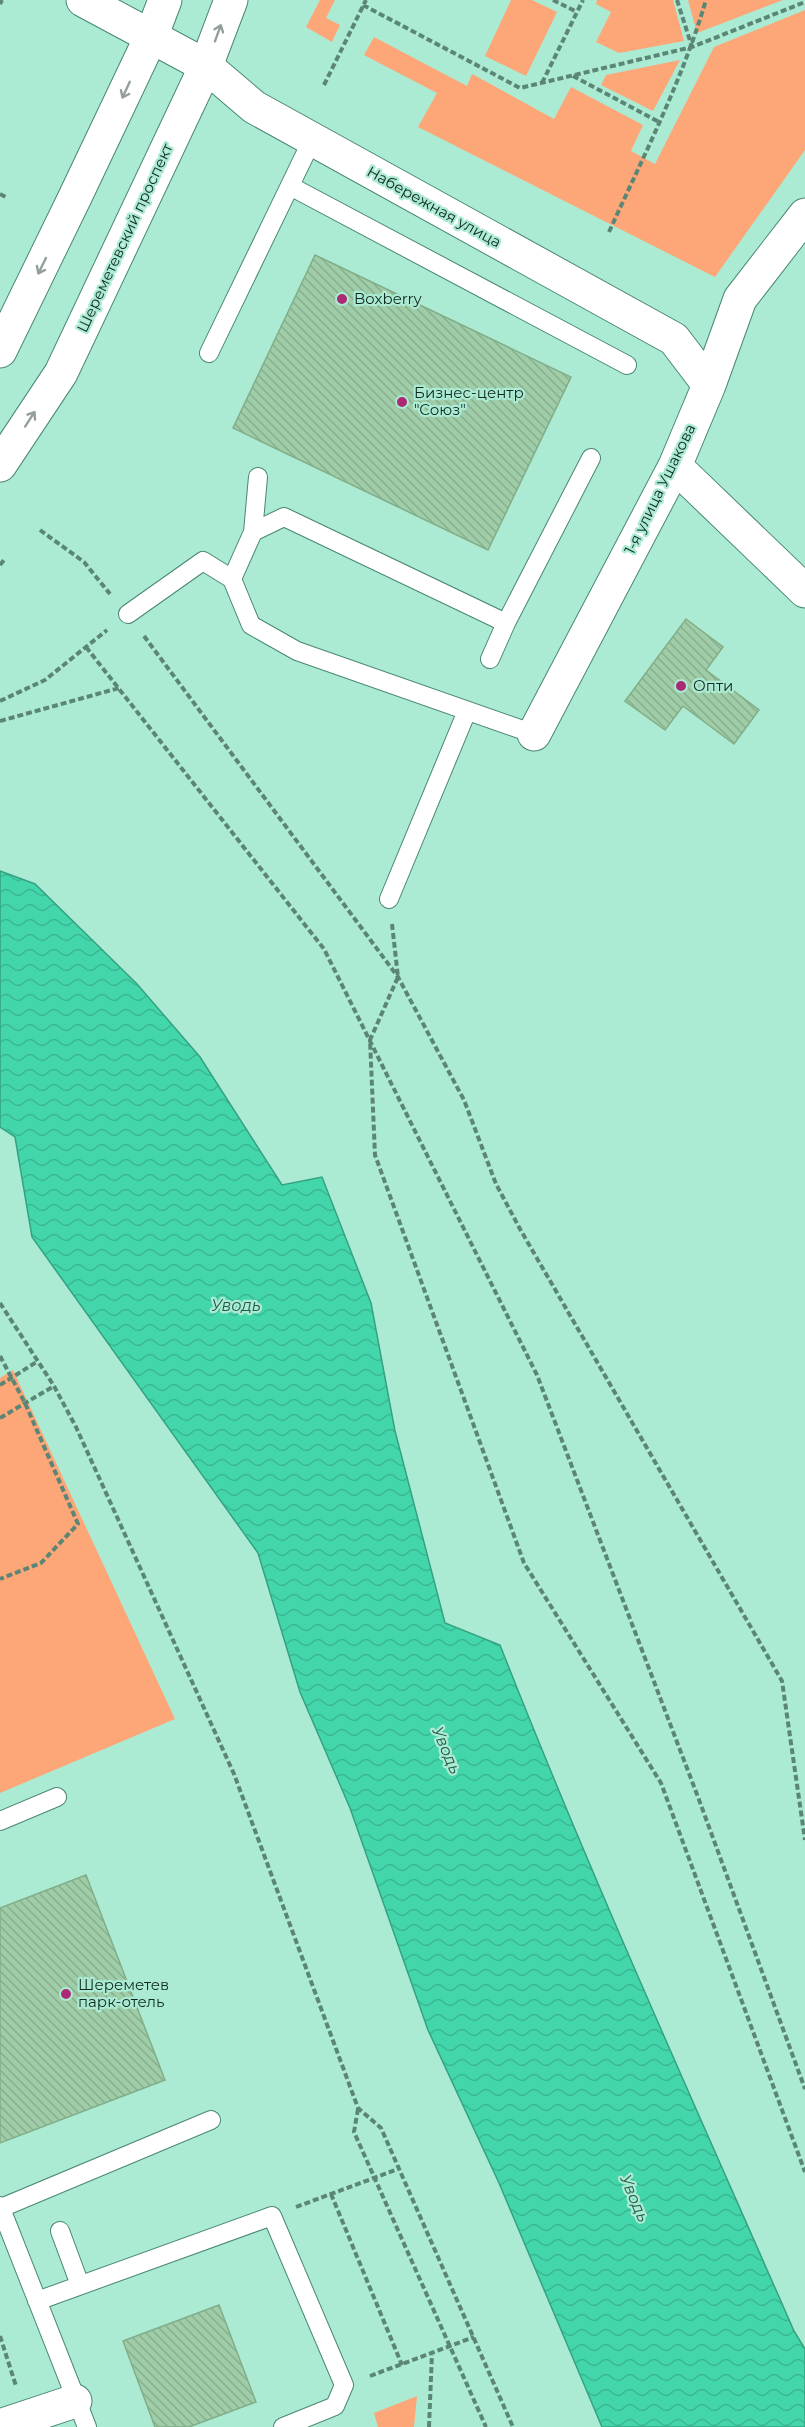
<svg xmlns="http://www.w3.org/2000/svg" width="805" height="2427" font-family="Montserrat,sans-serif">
<defs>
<pattern id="water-waves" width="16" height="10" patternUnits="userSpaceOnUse" patternTransform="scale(1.5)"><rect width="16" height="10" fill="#43d6ab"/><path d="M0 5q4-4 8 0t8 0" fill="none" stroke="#3ab893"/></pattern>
<pattern id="building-back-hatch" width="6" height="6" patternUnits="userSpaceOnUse" patternTransform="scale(1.5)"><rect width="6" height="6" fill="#9fcda7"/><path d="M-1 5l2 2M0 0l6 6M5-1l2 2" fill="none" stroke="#88b08f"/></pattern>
</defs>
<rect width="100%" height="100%" fill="#acebd3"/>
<path fill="#fda677" d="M320,0H335L326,18L340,25L332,42L306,27Z
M511,0H532L557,12L526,76L485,56Z
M597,0H673L684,41L619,53L596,42L611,12L596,4Z
M688,0H783L697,33Z
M805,10V150L715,277L418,127L437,93L364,55L374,37L467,86L472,74L554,119L571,87L643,125L631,151L655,164L714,47Z
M680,60L653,111L601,85L606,75Z
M13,1370L175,1719L0,1793V1378Z
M417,2396L414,2427H378L374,2413Z"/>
<path fill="url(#water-waves)" stroke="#34a282" stroke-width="1.5" d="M0,871L35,884L137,984L200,1057L282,1185L322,1177L371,1303L395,1431L445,1623L500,1645C591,1877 694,2103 794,2331L805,2349V2427H602L499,2183L428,2030L350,1808L300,1692L258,1553L32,1237L15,1137L0,1127Z"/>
<path fill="url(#building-back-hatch)" stroke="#81ae88" stroke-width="1.5" d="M315,255L571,377L488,550L233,428Z
M686,619L723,647L706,670L759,710L734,744L683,706L665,730L625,701Z
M86,1875L165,2080L0,2143V1908Z
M219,2305L256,2402L189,2427H155L123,2341Z"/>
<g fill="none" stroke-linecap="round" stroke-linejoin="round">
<g stroke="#498771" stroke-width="20">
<path id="service" d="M290,186L627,365
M209,353L312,140
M253,532L258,477
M128,614L203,561L232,579
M506,623L591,458
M490,659L506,623L284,517L253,532L232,579L251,625L297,651L534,734
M389,899L467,711
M0,1821L57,1797
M0,2206L87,2427
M1,2208L211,2120
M60,2231L80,2285
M37,2301L272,2216L344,2385L335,2406L283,2427"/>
</g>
<g stroke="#498771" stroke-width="35">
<path id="minor" d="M206,66L254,107L674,339L709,385
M675,466L805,591
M534,734L675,466L709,385L740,299L805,215
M0,2426L75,2401"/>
</g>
<g stroke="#498771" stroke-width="35">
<path id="secondary" d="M83,0L206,66"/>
</g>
<g stroke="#498771" stroke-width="35">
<path id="primary" d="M0,351L75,197L151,37L165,0
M0,465L61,373L206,66L231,0"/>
</g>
<path stroke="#5b8676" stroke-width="4" stroke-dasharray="6 3" stroke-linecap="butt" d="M553,0L577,12
M677,0L692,47
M0,4L2,0
M363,5L520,88L692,47L805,2
M573,76L661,123
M542,83L583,0
M324,85L366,0
M0,194L6,197
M609,232C644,155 682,81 706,0
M40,530L84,562L110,594
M0,565L4,560
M144,636L398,977L464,1100L496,1184L520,1229L782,1681L805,1840
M86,647L324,949L537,1375L698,1797L805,2089
M0,701L45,680L107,630
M0,721L119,688
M392,924L398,977L370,1040L375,1155L524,1563L661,1783L805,2172
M0,1303L54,1386L76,1427L234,1774L358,2108L381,2128L513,2427
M0,1356L25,1403L78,1524L41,1563L0,1579
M0,1385L38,1361
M0,1418L54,1386
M358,2109L354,2132L486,2427
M331,2194L402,2365
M296,2207L398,2169
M0,2336L16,2386
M370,2376L474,2337
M429,2427L432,2353"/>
<use href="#service" stroke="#fff" stroke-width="18"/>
<use href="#minor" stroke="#fff" stroke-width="33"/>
<use href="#secondary" stroke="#fff" stroke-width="33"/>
<use href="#primary" stroke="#fff" stroke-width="33"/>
</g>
<defs><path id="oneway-shaft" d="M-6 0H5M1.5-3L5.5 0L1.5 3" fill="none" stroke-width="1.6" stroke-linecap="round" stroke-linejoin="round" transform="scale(1.5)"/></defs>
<g stroke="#939f9b">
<use href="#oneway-shaft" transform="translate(218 33) rotate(-70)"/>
<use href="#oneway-shaft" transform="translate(126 90) rotate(115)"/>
<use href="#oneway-shaft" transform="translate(42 266) rotate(116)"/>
<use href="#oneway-shaft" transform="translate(30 419) rotate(-57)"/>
</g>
<g fill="#ab2a76" stroke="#acebd3" stroke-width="2">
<circle cx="342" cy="299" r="6"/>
<circle cx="402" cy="402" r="6"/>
<circle cx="681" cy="686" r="6"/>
<circle cx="66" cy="1994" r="6"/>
</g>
<g text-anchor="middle" stroke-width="4.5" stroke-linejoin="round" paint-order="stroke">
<g font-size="15" fill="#102a21" stroke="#acebd3">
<text transform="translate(434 207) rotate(29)" y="5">Набережная улица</text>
<text transform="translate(125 238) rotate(-65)" y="5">Шереметевский проспект</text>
<text transform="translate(660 489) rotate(-64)" y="5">1-я улица Ушакова</text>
</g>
<g font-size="15" fill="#102a21" stroke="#acebd3" text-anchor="start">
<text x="354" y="304">Boxberry</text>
<text x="414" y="398">Бизнес-центр<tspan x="414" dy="17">"Союз"</tspan></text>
<text x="693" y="691">Опти</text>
<text x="78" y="1990">Шереметев<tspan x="78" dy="17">парк-отель</tspan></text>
</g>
<g font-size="16" font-style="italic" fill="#215a48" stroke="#acebd3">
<text x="236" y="1311">Уводь</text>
<text transform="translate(447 1750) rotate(67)" y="6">Уводь</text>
<text transform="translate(635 2198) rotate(67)" y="6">Уводь</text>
</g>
</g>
</svg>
